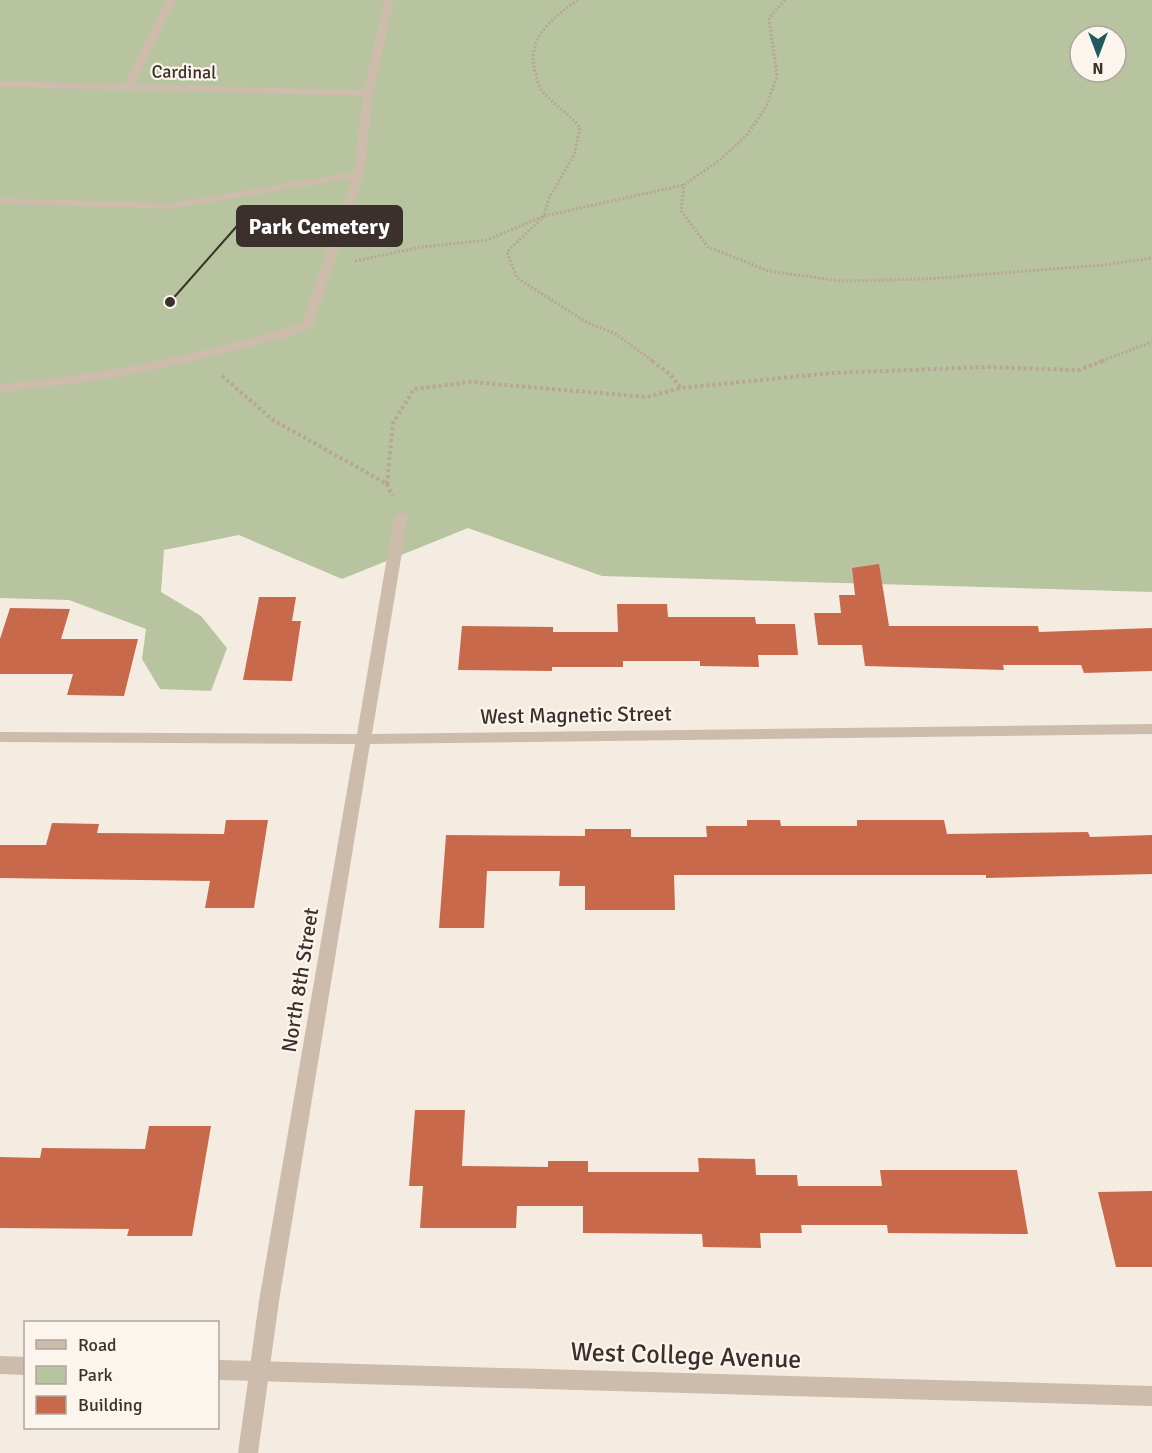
<svg xmlns="http://www.w3.org/2000/svg" width="1152" height="1453" font-family="Signika,sans-serif">
<rect width="100%" height="100%" fill="#f4ebe1"/>
<path fill="#b8c4a0" fill-rule="evenodd" d="M0,0H1152V592L602,576L468,528L342,579L239,535L164,550L161,592L201,616L227,648L211,691L160,689L142,659L146,629L69,600L0,598ZM1080,36H1116V72H1080Z"/>
<path fill="#c8694b" d="M879,564L889,626H1038L1039,632L1152,628V671L1084,673L1081,665H1003L1004,670L865,666L862,645H818L814,613H841L839,595H855L852,568Z
M259,597H296L292,621H301L292,681L243,680Z
M617,604H667L668,617H755L756,624H795L798,655H758L759,667L700,666V661H623V667H552V671L458,670L462,626L553,627V632H618Z
M10,608L70,609L61,639H138L124,696L67,695L73,674H0V639Z
M226,820H268L254,908H205L210,881L0,878V845H46L52,823L99,824L97,833L224,834Z
M747,820H780L781,826H857V820H944L947,834L1088,832L1090,837L1152,835V874L986,878V875H674L675,910H585V886H559L560,871H487L484,928H439L446,835L585,836V829H631V837H707L706,826H747Z
M415,1110H465L462,1166L548,1167V1161H588V1172H699L698,1158L755,1159L756,1175H797L798,1186H882L880,1170H1017L1028,1234L888,1233L887,1225H801L802,1233H760L761,1248L703,1247L702,1234L583,1233V1206H517L516,1228H420L423,1186H409Z
M149,1126H211L192,1236H127L129,1229L0,1228V1157L40,1158L42,1148L145,1149Z
M1152,1191V1267H1116L1098,1192Z"/>
<g fill="none" stroke-linecap="round" stroke-linejoin="round">
<path stroke="#b9a596" stroke-width="3" stroke-dasharray="2 2" stroke-linecap="butt" d="M578,0C552,18 524,40 536,75C537,80 539,87 543,92C554,105 570,114 580,128L574,155L549,198L544,216L507,252L517,278L588,323L616,334L654,362
M785,0L769,18L777,76L766,107L747,135L721,159L684,185L681,211L708,247L769,271L840,281L926,279L1103,265L1152,258
M355,261L422,247L487,240L544,216L684,185
M1099,362L1152,342"/>
<path stroke="#b9a596" stroke-width="4" stroke-dasharray="3 3" stroke-linecap="butt" d="M652,361L670,374L681,388
M222,376L273,420L387,484L392,496
M387,484L393,423L414,389L471,382L647,397L681,388L832,373L985,367L1078,370L1103,361"/>
<path fill="#cdbbac" fill-rule="evenodd" d="M166,0H176L134,84L364,90L384,0H394L373,93L364,174L313,325C302,335 276,339 261,343C176,368 89,384 0,392V384C104,375 203,354 302,323L352,178L171,209L0,204V198L171,203L354,172L363,96L0,87V81L124,84Z"/>
<path fill="#cdbbac" fill-rule="evenodd" d="M401,512L408,516L372,734L1152,724V734L370,744L279,1301L258,1453H238L259,1301L355,744L0,742V732L357,734L394,516Z"/>
<path fill="#cdbbac" fill-rule="evenodd" d="M0,1356L26,1357V1375L0,1374Z
M218,1360L1152,1386V1406L218,1380Z"/>
</g>
<g text-anchor="middle" stroke-width="4.5" stroke-linejoin="round" paint-order="stroke">
<g font-size="18" fill="#3b302b" stroke="#fbf5ee">
<text transform="translate(184 72) rotate(1)" y="6">Cardinal</text>
</g>
<g font-size="21" fill="#3b302b" stroke="#fbf5ee">
<text transform="translate(576 715) rotate(-1)" y="7">West Magnetic Street</text>
<text transform="translate(300 980) rotate(-81)" y="7">North 8th Street</text>
</g>
<g font-size="26" fill="#3b302b" stroke="#fbf5ee">
<text transform="translate(686 1355) rotate(2)" y="9">West College Avenue</text>
</g>
</g>
<path fill="none" stroke="#3b302b" stroke-width="2" d="M170 302L237 226"/>
<circle fill="#3b302b" stroke="#fbf5ee" stroke-width="2" cx="170" cy="302" r="6"/>
<rect fill="#3b302b" stroke="#3b302b" stroke-width="2" x="237" y="206" width="165" height="40" rx="6"/>
<g font-size="22" text-anchor="middle" font-weight="bold" fill="#fff">
<text x="319" y="234">Park Cemetery</text>
</g>
<rect x="24" y="1321" width="195" height="108" fill="#fbf5ee" stroke="#aea6a0" stroke-width="1.5"/>
<rect x="36" y="1340" width="30" height="9" fill="#cdbbac" stroke="#aea6a0" stroke-width="1.5"/>
<text x="78" y="1351" font-size="18" fill="#3b302b">Road</text>
<rect x="36" y="1366" width="30" height="18" fill="#b8c4a0" stroke="#aea6a0" stroke-width="1.5"/>
<text x="78" y="1381" font-size="18" fill="#3b302b">Park</text>
<rect x="36" y="1396" width="30" height="18" fill="#c8694b" stroke="#aea6a0" stroke-width="1.5"/>
<text x="78" y="1411" font-size="18" fill="#3b302b">Building</text>
<g transform="translate(1098 54) rotate(180)"><circle r="28" fill="#fbf5ee" stroke="#aea6a0" stroke-width="1.5"/>
<path d="M0-4.5L10 22L0 15L-10 22Z" fill="#1f5a5e"/>
<text y="-9" font-size="16" font-weight="bold" text-anchor="middle" fill="#3b302b">N</text>
</g>
</svg>
